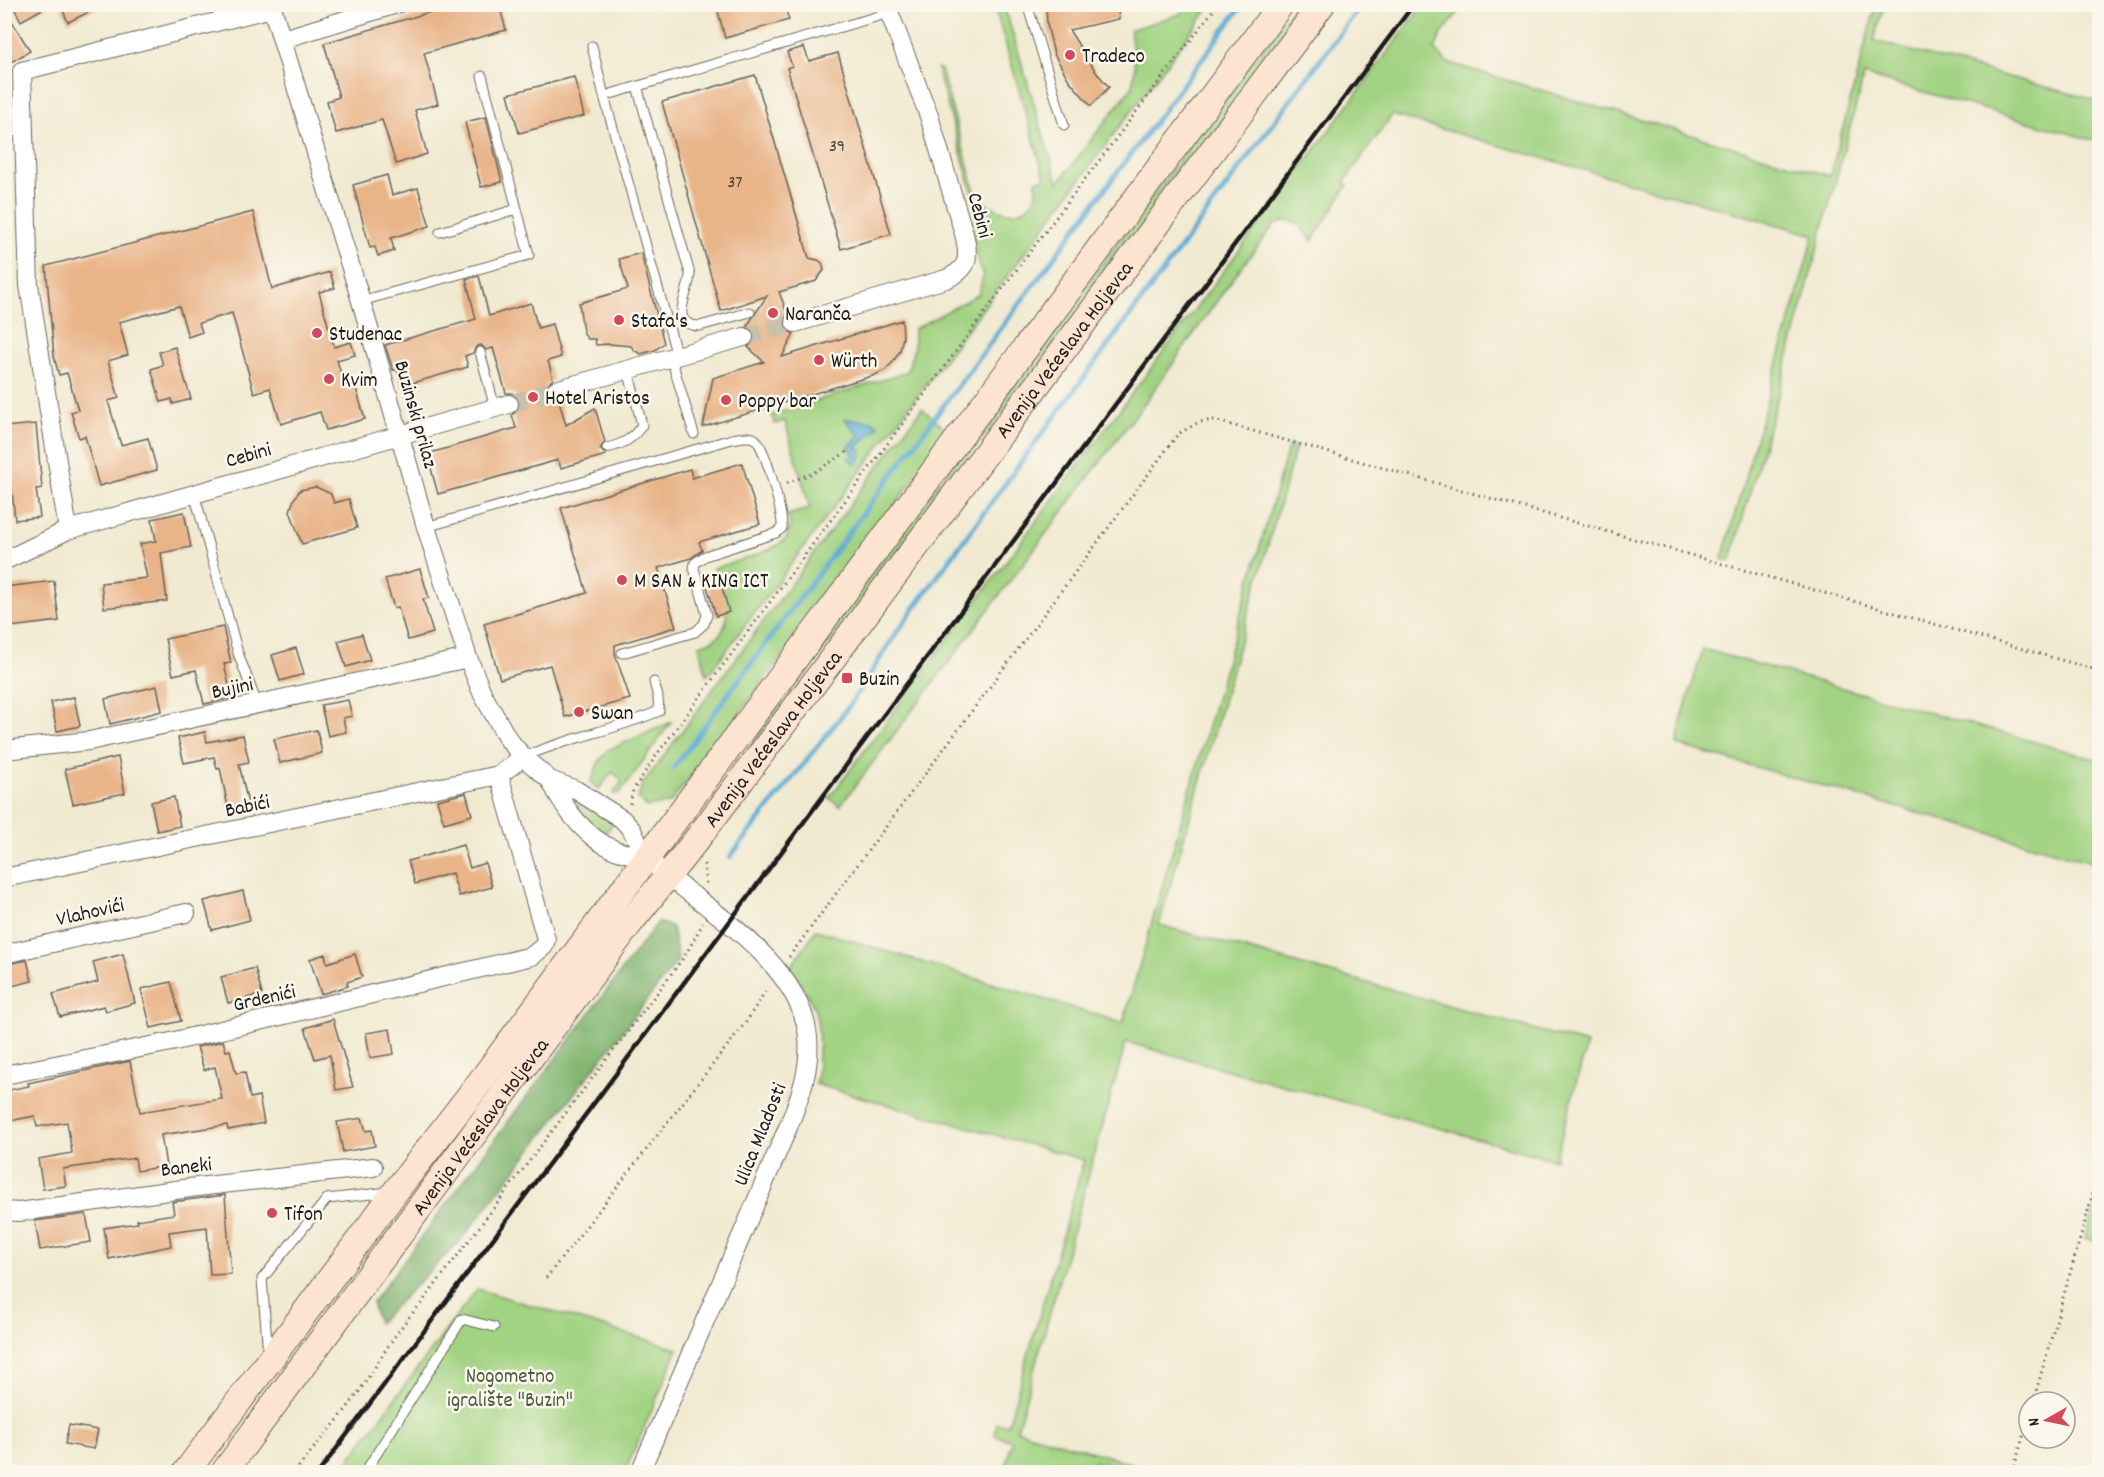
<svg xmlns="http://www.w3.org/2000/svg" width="2104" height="1477" font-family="Dekko,sans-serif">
<rect width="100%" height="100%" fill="#fbf7ec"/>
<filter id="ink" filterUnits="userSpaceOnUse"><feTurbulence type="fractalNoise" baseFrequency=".0167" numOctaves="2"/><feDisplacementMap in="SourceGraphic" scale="12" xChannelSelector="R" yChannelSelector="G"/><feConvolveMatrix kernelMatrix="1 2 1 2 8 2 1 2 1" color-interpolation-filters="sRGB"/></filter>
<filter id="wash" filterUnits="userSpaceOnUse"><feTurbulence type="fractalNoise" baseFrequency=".008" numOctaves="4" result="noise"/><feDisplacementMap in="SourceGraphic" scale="24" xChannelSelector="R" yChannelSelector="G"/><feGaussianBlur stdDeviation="1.35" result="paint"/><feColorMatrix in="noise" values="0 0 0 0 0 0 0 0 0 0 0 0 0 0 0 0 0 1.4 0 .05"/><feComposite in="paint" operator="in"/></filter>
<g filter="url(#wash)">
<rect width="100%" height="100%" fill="#f1ead1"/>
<path fill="#a2d382" stroke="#5f784f" stroke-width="1.5" d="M994,5H1004L1058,183L1132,87L1135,68L1130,30L1180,14L1187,5H1211L707,676L699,645C742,635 724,599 714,568C732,562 777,552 787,537C792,530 790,523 788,515L810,508L785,421L775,424L772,415L907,372L914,348V329L979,294L983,276L968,223L980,219L937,69H941L977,198C992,207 1015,222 1030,204C1036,197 1037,191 1036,181L1045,178Z
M1295,5H1309L748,751L774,704Z
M1423,5H1464L1441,35L1435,49L1446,62L1830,176L1876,5H1884L1874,41L2099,101V142L1864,75L1778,396L1730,562L1722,559L1814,235L1392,115L1344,182L1348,185L1312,241L1299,224L1288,220L1275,224L1234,277L1147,400L840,806L829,798Z
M922,408L949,432L741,711L670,803L647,807L638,798L642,785Z
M1289,445L1296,447L1159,925L1587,1044L1555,1160L1126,1042L1017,1430L1162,1472H1123L1124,1469L1094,1461L1090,1472H1004L1012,1441L995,1435L997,1423L1008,1425L1084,1160L815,1084C818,1076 818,1065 818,1056C821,1014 815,1001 789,969L816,930L1123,1023Z
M1703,649L2099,760V864L1677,745L1681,721Z
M671,722L620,793L613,794L622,781L612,772L598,790L591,782L598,763L608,750Z
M582,803L614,822L605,834L578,810V804Z
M2099,1189V1243L2085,1238Z
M477,1289L678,1349L625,1472H340Z"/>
<path fill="#81b570" stroke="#4e6846" stroke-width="1.5" d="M658,922L672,927L678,960L460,1241L378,1323L372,1303Z"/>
<path fill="#5aaad4" stroke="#3b6378" stroke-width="1.5" d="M845,419L871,421L878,425V428L857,447L862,452L858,462L855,464L848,459L854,454L848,447L859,436Z"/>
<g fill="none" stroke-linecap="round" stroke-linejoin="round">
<path stroke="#5aaad4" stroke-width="5" d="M674,767L1243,4
M730,857L850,705L897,632L1024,458L1362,4"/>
</g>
<g id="blocks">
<path fill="#e9b488" d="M12,4H51L21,21Z
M60,4H106L68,22Z
M458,4H499L506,30L424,53L438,104L415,110L427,154L396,164L382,120L336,133L327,101L339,97L324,43Z
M716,4H784L789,20L725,38Z
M1046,4H1117L1119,19L1069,30L1096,72L1109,87L1091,106L1069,80L1054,54L1047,24Z
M4,8L30,51L4,66Z
M804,47L809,61L838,53L891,234L841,249L787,68L792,66L787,52Z
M755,75L809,258L818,260L822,263L824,270L816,281L779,292L788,315L784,320V327L788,331L794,334L782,357L902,320L903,337L900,351L893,362L885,370L875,375L703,427L713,378L764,362L748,347L755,340V335L747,326L767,296L721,311L662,102Z
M574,77L584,116L519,133L508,94Z
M486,117L502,182L481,187L465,122Z
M387,175L392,195L418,188L430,226L391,238L394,251L378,256L375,247L370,248L353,185Z
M253,212L272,289L330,272L335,288L319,292L334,347L351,342L355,355L337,360L345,388L355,385L365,419L326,430L320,412L281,424L270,388L254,393L232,313L199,323L202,332L188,337L179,306L119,322L128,355L108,361L119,398L108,401L121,445L148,438L157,470L99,486L85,436L79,438L71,412L78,410L67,373L59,375L54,357L46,266Z
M641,253L664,343L655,350L641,354L635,351L631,346L609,344L596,345L595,339H587L583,331L579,303L628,289L619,259Z
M479,276L489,316L531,303L538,328L552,324L561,357L548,361L553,379L545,387V394L553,401H559L566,425L595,408L605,442L600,449L606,455L561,468L558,460L438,494L427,454L516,428L512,415L520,407V400L512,393H506L493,348L486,350L481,345L476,347L473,353L465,356L468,367L402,386L397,369L393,370L385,345L476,319L466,279Z
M175,347L191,399L173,404L172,399L161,402L151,369L163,365L159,352Z
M36,424L42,488L36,489L40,517L15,520L12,491L4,492V427Z
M742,463L760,524L699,542L702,550L691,558L658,568L676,627L615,645V654L630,699L565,717L550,665L500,679L484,624L587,593L561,508L690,469L692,478Z
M316,487L331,494L334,503L349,499L357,528L302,544L290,511L294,499L300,490Z
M184,512L191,547L161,553L167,601L104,608L101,583L147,578L140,544L156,541L152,519Z
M420,569L429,598L423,599L433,633L408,640L398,607L394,608L385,579Z
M720,580L729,612L716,616L706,583Z
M54,581L59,621L10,627L5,587Z
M223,627L231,663L224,664L232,698L204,704L196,670L173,675L165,639Z
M362,634L370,660L346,667L338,641Z
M296,648L304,674L280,681L272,655Z
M157,686L162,711L110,724L105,699Z
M74,697L80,726L57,731L51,702Z
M348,700L352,716L343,718L346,732L328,736L321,705Z
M317,730L322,753L280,763L274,739Z
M205,732L207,742L243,735L249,762L239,764L249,808L229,812L220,768L217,769L214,757L184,763L178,738Z
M118,757L125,793L73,804L65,769Z
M466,793L472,815L444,823L437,800Z
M174,797L180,826L157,831L151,802Z
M463,845L470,868L485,863L492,887L459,896L452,873L415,884L408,861Z
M243,891L250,920L212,930L204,901Z
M123,954L135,1003L106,1011L104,1006L60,1017L53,994L98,982L93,962Z
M325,954L327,963L355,954L362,977L347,982L348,986L321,994L310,959Z
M27,960L32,981L4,988V965Z
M255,968L262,994L228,1003L221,977Z
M171,982L181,1021L151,1028L141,989Z
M333,1019L353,1087L336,1090L330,1055L315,1059L305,1028Z
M390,1029L394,1054L370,1058L366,1033Z
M223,1041L226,1051L230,1050L236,1073L245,1072L250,1098L259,1096L264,1123L228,1130L227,1125L161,1135L166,1166L137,1171L135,1158L63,1169L66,1186L43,1189L38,1159L72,1153L67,1122L37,1127L35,1116L4,1122V1091L29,1086L28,1083L130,1061L140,1112L222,1099L215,1067L204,1070L197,1047Z
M362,1118L366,1131L372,1130L375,1146L343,1152L337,1122Z
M225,1195L231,1274L210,1275L207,1227L169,1232L171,1246L109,1259L104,1228L138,1223L137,1220L174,1214L172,1202Z
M86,1214L91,1242L40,1250L35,1221Z
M69,1425L98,1430L94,1449L65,1444Z"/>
</g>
</g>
<g filter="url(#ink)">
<use href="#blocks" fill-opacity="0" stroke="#67645b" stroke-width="1.5"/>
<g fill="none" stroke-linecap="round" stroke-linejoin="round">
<path stroke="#c6c1ad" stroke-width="18" stroke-dasharray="18 9" stroke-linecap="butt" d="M744,337L795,323
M509,404L556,390"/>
<g stroke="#67645b" stroke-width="11">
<path id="service" d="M1027,4L1064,125
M592,46L604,96
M637,86L690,274C690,293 666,325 700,326L750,312
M440,232L517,209
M361,301L529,255L482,76
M480,352L495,408
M677,356L604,96L889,13
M671,358L694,434
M607,448C623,444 632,440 642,425L628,370
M194,493L238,653L257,704
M426,527L732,439C739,438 749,435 755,439C765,445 783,515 782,528L776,533L705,556L695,563L694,568L707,615L704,624L695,632L622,653
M523,757C567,738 615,730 659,711L658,697L654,682
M268,1354L262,1279L327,1199L389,1192
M365,1472L462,1319L494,1327"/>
</g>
<g stroke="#67645b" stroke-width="20">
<path id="minor" d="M271,4L361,301L426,527L468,658L483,695L508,739L523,757L550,780L576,790L622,819L632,830L645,858
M283,39L397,4
M795,323L946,279C969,269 970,258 964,234L929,116L886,4
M556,390L744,337
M68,530L29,285L22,71L272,8
M4,561L68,530L509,404
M4,750L89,741L468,658
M550,780C564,808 583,836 613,849C623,854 638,854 647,860C662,870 676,882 690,893C736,928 802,976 808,1037C811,1069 800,1096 789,1125L640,1472
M4,878L499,775
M4,954L186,913
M4,1075L171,1042L532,956L544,946L546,939L499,775L523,757
M4,1211L19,1212L197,1187L373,1167"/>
</g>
<g stroke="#67645b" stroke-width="28">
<g id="secondary">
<path d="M186,1472L395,1192L484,1077L1281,4"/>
<path id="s1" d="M224,1472L630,923L701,834L1322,4"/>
</g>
</g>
<path stroke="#67645b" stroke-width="3" stroke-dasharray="1.5 4.5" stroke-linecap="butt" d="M787,483L813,473L847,452
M630,804L633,790L658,753L1023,261L1218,4
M704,864L706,884
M789,957L1178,434L1199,422L1214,420L2100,671
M546,1278L746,1022L768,987
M2033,1402L2100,1169
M295,1472C314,1446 337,1423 356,1396C377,1366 394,1332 420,1305L663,985L686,954L703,923
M2013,1472L2029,1416"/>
<use href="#service" stroke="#fff" stroke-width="9"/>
<use href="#minor" stroke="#fff" stroke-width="18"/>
<use href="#secondary" stroke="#fde4d0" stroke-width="26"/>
<path stroke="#1c1c1c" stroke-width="4.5" d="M319,1472L1414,4"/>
</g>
</g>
<g fill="#d1495b" stroke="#fbf7ec" stroke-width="2">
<circle cx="1070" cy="55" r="6"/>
<circle cx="773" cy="313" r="6"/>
<circle cx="619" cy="320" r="6"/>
<circle cx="317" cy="333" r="6"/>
<circle cx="819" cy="360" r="6"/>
<circle cx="329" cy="379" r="6"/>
<circle cx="533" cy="397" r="6"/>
<circle cx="726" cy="400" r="6"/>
<circle cx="622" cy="580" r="6"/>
<rect x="841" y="672" width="12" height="12" rx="3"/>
<circle cx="579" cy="712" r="6"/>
<circle cx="272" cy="1213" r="6"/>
</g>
<g text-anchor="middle" stroke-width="5" stroke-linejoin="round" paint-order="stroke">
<g font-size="18" fill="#4f4237">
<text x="837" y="151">39</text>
<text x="735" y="187">37</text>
</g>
<g font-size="21" fill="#1c1c1c" stroke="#fbf7ec" text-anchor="start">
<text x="1082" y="62">Tradeco</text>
<text x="785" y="320">Naranča</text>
<text x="631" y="327">Stafa's</text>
<text x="329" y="340">Studenac</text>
<text x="831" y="367">Würth</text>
<text x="341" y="386">Kvim</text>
<text x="545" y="404">Hotel Aristos</text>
<text x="738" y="407">Poppy bar</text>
<text x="634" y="587">M SAN &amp; KING ICT</text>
<text x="859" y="685">Buzin</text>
<text x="591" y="719">Swan</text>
<text x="284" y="1220">Tifon</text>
</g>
<g font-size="21" fill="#1c1c1c" stroke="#fbf7ec">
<text transform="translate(981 215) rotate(75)" y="7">Cebini</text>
<text dy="7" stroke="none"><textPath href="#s1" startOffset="1402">Avenija Većeslava Holjevca</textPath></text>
<text transform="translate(417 414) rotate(74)" y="7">Buzinski prilaz</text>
<text transform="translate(248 454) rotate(-16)" y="7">Cebini</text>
<text transform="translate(232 687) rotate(-12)" y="7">Bujini</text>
<text dy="7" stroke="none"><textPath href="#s1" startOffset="916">Avenija Većeslava Holjevca</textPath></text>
<text transform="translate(247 805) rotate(-12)" y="7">Babići</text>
<text transform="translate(90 911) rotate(-13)" y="7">Vlahovići</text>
<text transform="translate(264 997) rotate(-13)" y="7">Grdenići</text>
<text dy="7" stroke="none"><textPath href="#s1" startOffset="430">Avenija Većeslava Holjevca</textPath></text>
<text transform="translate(759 1134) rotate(-68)" y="7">Ulica Mladosti</text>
<text transform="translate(186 1166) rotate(-7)" y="7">Baneki</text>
</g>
<g font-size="21" fill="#4b5c40" stroke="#fbf7ec">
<text x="510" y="1382">Nogometno<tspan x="510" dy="24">igralište "Buzin"</tspan></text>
</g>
</g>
<rect width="2104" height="1477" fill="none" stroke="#fbf7ec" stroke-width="24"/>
<g transform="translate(2047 1420) rotate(261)"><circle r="28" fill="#fbf7ec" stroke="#a29f99" stroke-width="1.5"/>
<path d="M0-4.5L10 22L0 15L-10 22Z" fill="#d1495b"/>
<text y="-9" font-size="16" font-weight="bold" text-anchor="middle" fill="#1c1c1c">N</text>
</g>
</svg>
